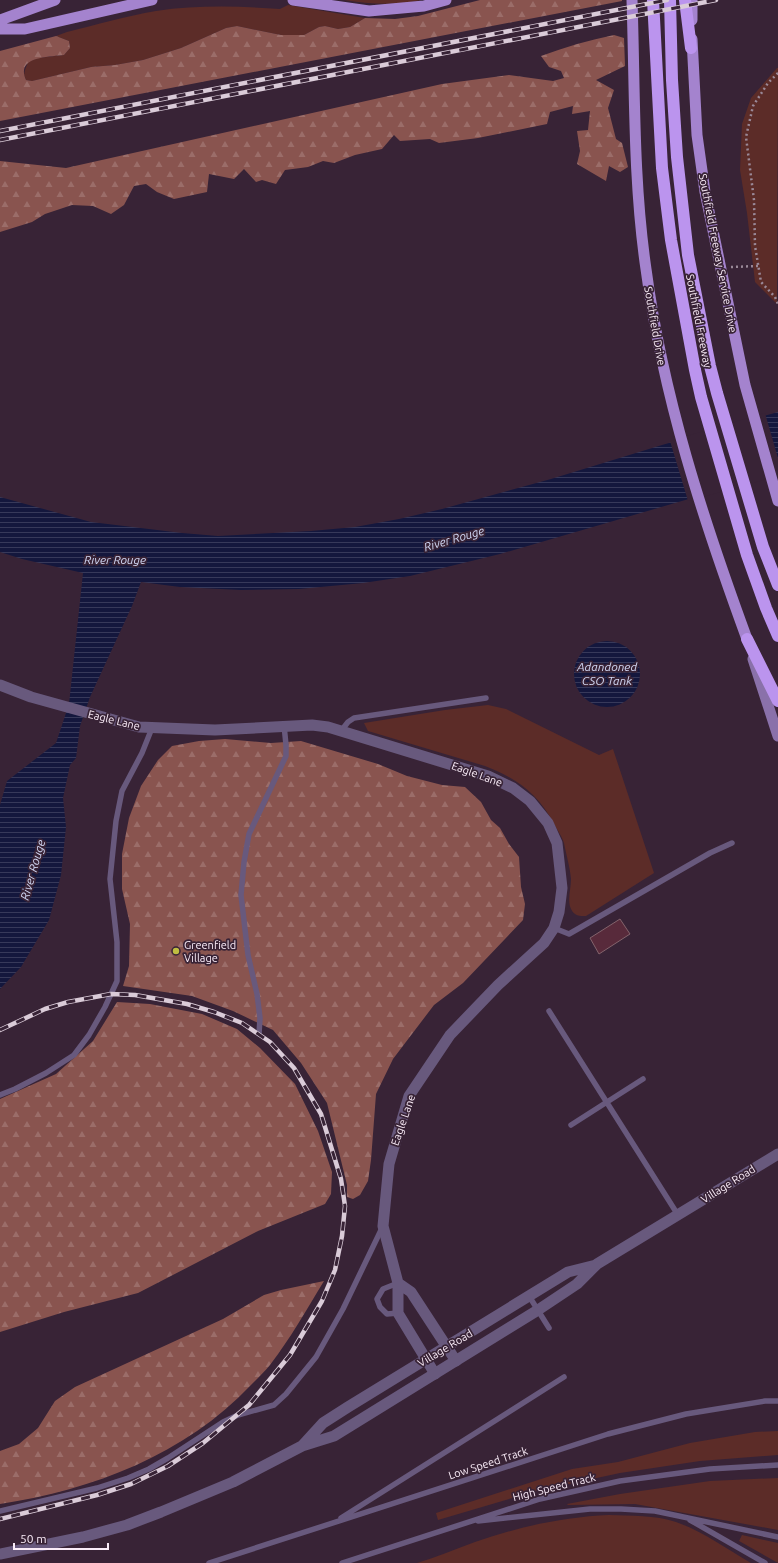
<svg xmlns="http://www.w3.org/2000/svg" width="778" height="1563" font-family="Ubuntu,sans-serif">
<defs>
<pattern id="forest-firs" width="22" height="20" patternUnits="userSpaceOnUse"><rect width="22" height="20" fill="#89544f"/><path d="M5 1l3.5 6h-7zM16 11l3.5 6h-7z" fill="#9b6d69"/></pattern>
<pattern id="water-rules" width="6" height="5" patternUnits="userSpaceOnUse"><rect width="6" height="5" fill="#14173d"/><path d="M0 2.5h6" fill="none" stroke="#37395a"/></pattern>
</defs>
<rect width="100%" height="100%" fill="#382336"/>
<path fill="#5c2c28" d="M344,0H421C396,6 369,4 344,0Z
M288,5L365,18L350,27L338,29L325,26L319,27L304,35H281L237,26L226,28L181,48L143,60L115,65L91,67L32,81L26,80L24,75L25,70L28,62L38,58L64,55L70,48L69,41L56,36L67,32C96,25 126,16 156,11C197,5 239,6 280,9Z
M777,68H778L777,304L755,282L747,213L740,170L742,124L751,98Z
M488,705L506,709L599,755L613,749L654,873L586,916C580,916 574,916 571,909C567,900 571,889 571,879C570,867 566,854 564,843C562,836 557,830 554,824C538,793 516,778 485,766L368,731L364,723L445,710Z
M778,1431V1455L700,1461L620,1473L536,1491L438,1520L436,1513L572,1469L618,1462L690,1443L755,1432Z
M778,1478V1530L635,1504L568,1505L567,1504L620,1494L710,1481Z
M609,1515C630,1516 655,1515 676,1522C702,1531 727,1549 751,1563H417C437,1557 455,1549 475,1542C518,1527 563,1517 609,1515Z
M742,1535L778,1543V1563L739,1541Z"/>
<path fill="url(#forest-firs)" d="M480,0H622V1L0,121V51L56,36L69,41L70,48L64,55C50,57 15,56 26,80L32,81L91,67L115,65L143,60L181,48L226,28L237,26L281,35H304L319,27L325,26L338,29L350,27L365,18L395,19L418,16Z
M614,35L624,38L625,66L596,80L614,90L608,108L616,139L622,143L628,167L620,172L609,166L606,181L577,164L580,151L577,131L588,130L590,111L572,114L573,106L550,112L547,124L478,138L439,143L430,139L400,141L394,135L382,149L355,155L334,163L323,161L308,167L285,170L276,184L262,180L256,182L244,169L234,179L209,174L207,192L174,199L157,192L146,184L134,186L124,205L111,214L93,206L72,205L45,214L32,222L0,232V161L66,168L442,84L509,75L553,81L564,78L561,71L549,67L541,56C565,47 589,40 614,35Z
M225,739L271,743L301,741L378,764L407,776L442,785L465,787L481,802L491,820L500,828L509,844L519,857L521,887L525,904L523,920L463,983L434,1005L393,1059L376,1094L371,1160L368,1181L360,1195L353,1199L347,1197V1185L327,1103L301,1063L273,1030L233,1011L192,996L123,986L129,966L130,924L122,889V854L129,818L141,786L158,760L172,746L199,741Z
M117,1002L150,1004L202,1014L237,1029L260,1048L295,1084L318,1131L332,1172L331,1194L325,1204L258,1231L138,1293L64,1312L0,1332V1099L56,1074L93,1041Z
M324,1281C307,1309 290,1339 270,1365C264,1372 257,1379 251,1385C186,1454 93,1490 0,1504V1451L19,1444L38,1428L55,1401L75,1387L223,1319L264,1295L281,1290Z"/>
<path fill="url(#water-rules)" d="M778,412V473L500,554L410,576L363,583L299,589L241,590L180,587L141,582L132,606L90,697L80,726L76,758L70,765L63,798L66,827L61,875L49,920L21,967L0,989V805L7,781L56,743L69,704L83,573L22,559L0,552V497L91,522L182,533L218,536L311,531L355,527L399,519L442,509L551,479L662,445Z
M574 674a33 33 0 1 1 66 0a33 33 0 1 1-66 0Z"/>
<path fill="#382336" d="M765,413L778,458V476L688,501L670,441Z"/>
<path fill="#582a3b" stroke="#83636c" d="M620,919L630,934L599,954L590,938Z"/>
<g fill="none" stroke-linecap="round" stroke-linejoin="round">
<path stroke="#9a8998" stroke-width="2.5" stroke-dasharray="2 3" stroke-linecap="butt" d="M778,73L768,83L753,106L746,137L754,200L755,246L761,282L775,297L778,304
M731,267L758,266"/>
<path stroke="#68597d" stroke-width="5.5" d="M341,731L348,722L354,718L486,698
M554,928L569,934L710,853L732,843
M549,1011L678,1215
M259,1034L260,1018L257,994L248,955L241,895L244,862L249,834L286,756V745L284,725
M0,1095L15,1089L46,1073L74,1055L89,1035L105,1007L117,981V942L110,879L116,821L122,791L142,753L152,728
M571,1125L643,1079
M398,1283L383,1289L377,1299L380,1307L387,1314L398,1313
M529,1296L549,1328
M0,1511L97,1488L128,1478L149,1469L168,1458L223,1422L238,1415L274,1405L286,1394L316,1357L343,1309L382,1228
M341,1518L564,1377
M690,1520L765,1563
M478,1521L590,1509H621L655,1511L778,1537
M209,1563L608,1434L686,1414L765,1401H778
M342,1563L540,1499L620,1481L710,1469L778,1465"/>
<path stroke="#68597d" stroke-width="11" d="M0,685L31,697L139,727L215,730L312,725L328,727L488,776L513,788L530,801L548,823L557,843L562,888L559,912L554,928L544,943L498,985L450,1035L409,1096L389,1164L383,1226L398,1283V1313L435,1374
M398,1283L411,1292L456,1361"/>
<path stroke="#68597d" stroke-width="11" d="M302,1446L323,1423L348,1407L568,1272L596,1265
M0,1554L83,1537L127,1525L161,1512L233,1482L302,1446L334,1436L538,1310L577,1284L597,1264L778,1154"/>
<path stroke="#8a71aa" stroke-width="11" d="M753,659L778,736"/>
<path stroke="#a483ce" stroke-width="11" d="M293,0L369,11L424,6L446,0
M632,0C635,89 633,180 646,269C663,397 703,519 747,639
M0,20L55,0
M692,20V0
M0,29H25L152,0
M692,39L697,135L705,192L745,385L778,501"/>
<path stroke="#bb94ee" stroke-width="12" d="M653,0L662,168L671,240L695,370L701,397L747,555L766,608L778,636
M670,0L672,80L677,157L688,255L710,366L717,393L763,547L778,585
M685,0L691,48
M747,639L778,701"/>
<g stroke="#dacbd8" stroke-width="4.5">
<path id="rail" d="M0,131L667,0
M0,140L716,0
M0,1030L45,1009L68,1002L111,994L135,995L187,1004L214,1012L242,1023L270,1042L294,1068L321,1114L341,1179L345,1206L342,1236L335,1270L322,1301L290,1355L249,1405L203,1443L168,1466L131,1484L97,1495L0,1519"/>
</g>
<use href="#rail" stroke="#382336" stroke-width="3" stroke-dasharray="9" stroke-linecap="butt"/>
</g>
<circle fill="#bfbe41" stroke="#382336" stroke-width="1.5" cx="176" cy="951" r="4"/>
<g text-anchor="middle" stroke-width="3.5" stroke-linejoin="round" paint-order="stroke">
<g font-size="11" fill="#faecf8" stroke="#382336">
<text transform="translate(718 253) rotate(79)" y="4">Southfield Freeway Service Drive</text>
<text transform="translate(699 321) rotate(79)" y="4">Southfield Freeway</text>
<text transform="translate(655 326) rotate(80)" y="4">Southfield Drive</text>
<text transform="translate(114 720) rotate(14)" y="4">Eagle Lane</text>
<text transform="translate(477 774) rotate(20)" y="4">Eagle Lane</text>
<text transform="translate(403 1120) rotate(-71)" y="4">Eagle Lane</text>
<text transform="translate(728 1184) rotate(-32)" y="4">Village Road</text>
<text transform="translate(445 1348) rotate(-31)" y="4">Village Road</text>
<text transform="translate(488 1463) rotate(-18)" y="4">Low Speed Track</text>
<text transform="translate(554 1487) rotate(-14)" y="4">High Speed Track</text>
</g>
<g font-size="11" fill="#faecf8" stroke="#382336" text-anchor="start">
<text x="184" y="949">Greenfield<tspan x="184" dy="13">Village</tspan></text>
</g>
<g font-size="12" font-style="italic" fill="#d1d7f4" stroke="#382336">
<text transform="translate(454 539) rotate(-16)" y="4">River Rouge</text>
<text x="115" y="564">River Rouge</text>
<text x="607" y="671">Adandoned<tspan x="607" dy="14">CSO Tank</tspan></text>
<text transform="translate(33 870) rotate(-74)" y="4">River Rouge</text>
</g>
</g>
<path d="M14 1543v6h94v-6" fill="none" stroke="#faecf8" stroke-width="2"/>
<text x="20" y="1543" font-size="12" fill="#faecf8" stroke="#382336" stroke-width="3" paint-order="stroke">50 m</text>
</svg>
